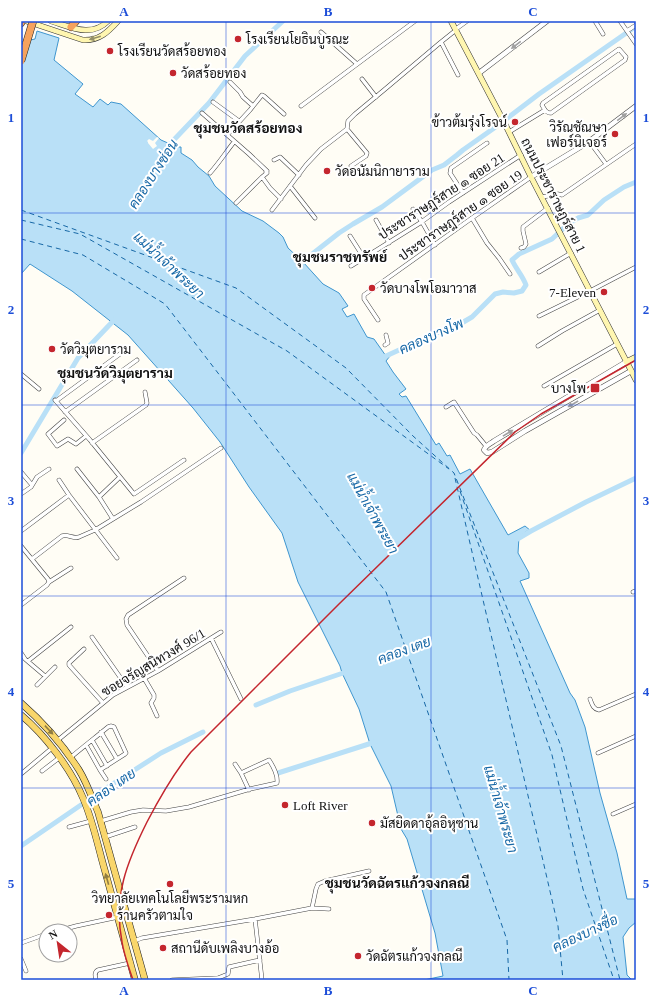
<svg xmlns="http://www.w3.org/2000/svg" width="657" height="1001" font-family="'Times New Roman',Sarabun,serif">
<rect width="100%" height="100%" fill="#fffdf5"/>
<path fill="#b9e0f7" stroke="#3f96cf" d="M37,31L59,38L54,60L83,84L75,94L93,107L100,99L108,105L111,102L121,104L161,140L177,147H181V153L192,160L198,167L209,176L215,186L242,211L263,221L279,233L283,237L288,248L303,262L323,284L339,293L348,306L342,309L347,317L354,314L367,337L374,339L386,356H390L386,361L393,372L406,389L399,394L402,397L406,396L436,445L439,443L447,456L450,455L460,474L470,469L508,535L525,526L531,531H527L519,537L518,553L529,573V578L520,581L570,693L575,700L585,727L600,793L617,853L627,899H636V922L629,928L623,937L627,975L632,980H424L443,976L435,933L407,839L401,829L391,786L370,744L359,709L342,673L340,666L298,582L282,533L249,487L220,442L193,408L128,335L72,291L30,264L21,274V42L35,39Z"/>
<path fill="#fffdf5" d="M157,137L159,138L155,143L157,146L153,149L148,143V142L147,141L149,139L153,141Z"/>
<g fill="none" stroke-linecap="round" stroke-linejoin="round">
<path stroke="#b9e0f7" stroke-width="5" d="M167,149L169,145L209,103L245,56L283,21
M297,266L339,233L353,224L382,207L432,170L444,165L457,155L463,150L497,126L539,94L632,29
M381,359L386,356L410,345L417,344L433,334L455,327L472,317L495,294L503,292L514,293L522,291L526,285C523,276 516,269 512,260L519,254L552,239L567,225L578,218L588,215L604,200L624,187L636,182
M21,453L78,358L116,318
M514,541L531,531L586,502L636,478
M256,705L290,691L349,671
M278,773L375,742
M21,846L97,794L161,753L203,732"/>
<path stroke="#1768a6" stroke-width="1" stroke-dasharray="5 4" stroke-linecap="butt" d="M21,210L236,288L346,368L413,436L454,473L561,746L620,980
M21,220L80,234L287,351L449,469
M21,239L83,255L165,304L386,592L507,940L509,980
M455,478L558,926L563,980
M460,491L552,755L583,889L614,980"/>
<g stroke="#444" stroke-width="4.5">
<path id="minor" d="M595,21L603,34
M620,21L636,44
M456,29L467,21
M627,31L636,25
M321,32L357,64
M441,42L458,75
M619,49L626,57L625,60L551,113C546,114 544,108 542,105L543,103Z
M362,79L376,97
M230,82L240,92L243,97L253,106
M213,102L239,121
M301,106L415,21
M202,113L249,154L267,171L266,172L267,173L262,177L270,188L281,199
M347,129L367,153L366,156L351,166
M509,132L545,110
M227,135L250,110L262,95L264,96L284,114
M589,141L606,164
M274,160L280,157L299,175
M210,173C219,163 226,152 234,142
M290,186L315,218
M463,193L450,173L451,168L487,143
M542,197L558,194L562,195L636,144
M236,203L262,177
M413,209L422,222L435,245
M272,210L306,165L321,149L347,129L348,121L355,114L384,90L441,42L456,30
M472,218L487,243L499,258L510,274
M376,220L389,243
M350,236L364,258
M521,248L524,247L526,244L523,231V227L548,208
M351,266L420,223L449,202L521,155
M539,272L571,253
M539,316L590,291L636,267
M378,320L364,299V295L472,218L531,177
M385,345L388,343L386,335
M538,346L562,331L600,310
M21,374L39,389
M544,386L617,344
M55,400L90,440L134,494L184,460
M56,401L124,351
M446,407L454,402L474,433L477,435L486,446
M65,412L137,360
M64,420L48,434L57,446L68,439L76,444L86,436
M92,443L146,405L147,403L145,392
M77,469L99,497
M21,472L32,485
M59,480L69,495L117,558
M21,494L31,487L37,477L49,469
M113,519L141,502L221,448
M21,531L69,495
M21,546L48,579L49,582
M32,559L62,536C68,534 73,539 79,537L95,530L113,519L99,497L120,477
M633,592L636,591
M21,605L47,585L49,582L71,568
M92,637L127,687
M211,638L241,699
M84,649L69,663V665L103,703
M21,653L25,659L45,676
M28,661L71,627
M158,671L127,625L126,619L128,615L184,578
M144,678L154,695V698L151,703L157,716
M37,685L55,667
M590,699C592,704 593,709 599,710L636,694
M101,732L117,759
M58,740L113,695L158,671L221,632
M92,740L107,766
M598,753L636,736
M70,758C83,747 96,737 108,727L111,726L114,727L126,753L125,754L100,770L86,745
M235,764L241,773
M100,770L106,779
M42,771L59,758
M21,774L52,748
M613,814L636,804
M101,821L131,812L143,810L166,811L189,807L250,789L277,783C278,776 273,766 269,760L241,773L249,790
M69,827L91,821
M105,837L135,827
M312,908L316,889L318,884L325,881L369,871
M255,919L262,980
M58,931L76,926L118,917
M134,941L142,938L255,919L312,908L329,909
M21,943L46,934
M21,959L26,971
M96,980C95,976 94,972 98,970L130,963
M172,980L218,978L228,974L229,967L260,960"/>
</g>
<g stroke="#444" stroke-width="5.5">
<path id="tertiary" d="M479,73L547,21
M531,177L587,143L636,106
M626,362L494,441C490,444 485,446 484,450L487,453L492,452L525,431L631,371"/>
</g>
<g stroke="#333" stroke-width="6">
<path id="secondary" d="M26,21L83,40C99,41 108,32 118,21
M51,21C71,27 91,38 108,21
M451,21L505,124L531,177L636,380
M626,362L636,357"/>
</g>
<g stroke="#222" stroke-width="7">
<path id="primary" d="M21,703C44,723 63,745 79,770C87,783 92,798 98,812L145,980
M21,715C45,735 71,769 83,798C93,821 98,847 105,871C115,907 125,943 135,980"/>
</g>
<g stroke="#222" stroke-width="8">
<path id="motorway" d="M21,23L22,21
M71,27L76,21"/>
</g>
<use href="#minor" stroke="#fff" stroke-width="3.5"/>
<use href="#tertiary" stroke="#fff" stroke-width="4.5"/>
<use href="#secondary" stroke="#fff6b0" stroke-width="5"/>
<use href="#primary" stroke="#f9d66b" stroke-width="6"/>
<use href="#motorway" stroke="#f5a25d" stroke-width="7"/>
<path stroke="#c4262e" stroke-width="1.5" d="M133,980C129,968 124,955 122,942C113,896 127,862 147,822C160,797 173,774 191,752L339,604L515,432L541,414L636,360"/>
<g stroke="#222" stroke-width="8" stroke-linecap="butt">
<path id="motorway-bridge" d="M21,61L33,21"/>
</g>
<use href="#motorway-bridge" stroke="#f5a25d" stroke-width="7"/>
</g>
<defs><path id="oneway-solid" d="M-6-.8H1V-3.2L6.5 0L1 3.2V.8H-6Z"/></defs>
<use fill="#948f68" href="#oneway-solid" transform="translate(95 38) rotate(164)"/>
<g fill="#a0a0a0">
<use href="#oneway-solid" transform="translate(516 45) rotate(142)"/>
<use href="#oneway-solid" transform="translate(622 117) rotate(-37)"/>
<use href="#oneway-solid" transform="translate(573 404) rotate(150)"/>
<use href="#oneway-solid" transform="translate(508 433) rotate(-31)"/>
</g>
<g fill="#917d42">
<use href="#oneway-solid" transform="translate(49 730) rotate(47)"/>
<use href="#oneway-solid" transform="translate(107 879) rotate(-106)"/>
</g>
<path fill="none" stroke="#1d4ed8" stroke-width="1" stroke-opacity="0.55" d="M226,21V980M431,21V980M21,213H636M21,405H636M21,596H636M21,788H636"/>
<g fill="#c4262e" stroke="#fff" stroke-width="1.5">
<circle cx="238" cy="39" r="4"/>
<circle cx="110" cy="51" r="4"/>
<circle cx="173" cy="73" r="4"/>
<circle cx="515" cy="122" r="4"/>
<circle cx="615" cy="134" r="4"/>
<circle cx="327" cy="171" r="4"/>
<circle cx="372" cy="288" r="4"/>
<circle cx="604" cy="292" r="4"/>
<circle cx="52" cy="349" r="4"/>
<rect x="590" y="383" width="10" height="10" rx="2"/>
<circle cx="285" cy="805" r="4"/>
<circle cx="372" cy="823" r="4"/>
<circle cx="170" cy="884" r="4"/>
<circle cx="109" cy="915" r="4"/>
<circle cx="163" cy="948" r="4"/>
<circle cx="358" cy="956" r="4"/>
</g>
<g text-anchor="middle" stroke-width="4" stroke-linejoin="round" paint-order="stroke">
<g font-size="13" fill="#111" stroke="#fff" text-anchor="start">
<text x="246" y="44">โรงเรียนโยธินบูรณะ</text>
<text x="118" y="56">โรงเรียนวัดสร้อยทอง</text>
<text x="181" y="78">วัดสร้อยทอง</text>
<text x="507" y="127" text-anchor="end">ข้าวต้มรุ่งโรจน์</text>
<text x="607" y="132" text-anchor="end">วิรัณชัณษา<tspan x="607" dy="15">เฟอร์นิเจอร์</tspan></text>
<text x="335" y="176">วัดอนัมนิกายาราม</text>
<text x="380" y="293">วัดบางโพโอมาวาส</text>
<text x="596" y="297" text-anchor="end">7-Eleven</text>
<text x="60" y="354">วัดวิมุตยาราม</text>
<text x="586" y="393" text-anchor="end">บางโพ</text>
<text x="293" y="810">Loft River</text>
<text x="380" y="828">มัสยิดดาอุ้ลอิหุซาน</text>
<text x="170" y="903" text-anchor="middle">วิทยาลัยเทคโนโลยีพระรามหก</text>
<text x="117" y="920">ร้านครัวตามใจ</text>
<text x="171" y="953">สถานีดับเพลิงบางอ้อ</text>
<text x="366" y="961">วัดฉัตรแก้วจงกลณี</text>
</g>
<g font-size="13" fill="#111" stroke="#fff">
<text transform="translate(554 195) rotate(63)" y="5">ถนนประชาราษฎร์สาย 1</text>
<text transform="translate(441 196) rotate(-33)" y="5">ประชาราษฎร์สาย ๑ ซอย 21</text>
<text transform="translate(460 215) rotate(-35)" y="5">ประชาราษฎร์สาย ๑ ซอย 19</text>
<text transform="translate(153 662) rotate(-31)" y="5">ซอยจรัญสนิทวงศ์ 96/1</text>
</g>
<g font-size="14" font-weight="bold" fill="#111" stroke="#fff">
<text x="248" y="133">ชุมชนวัดสร้อยทอง</text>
<text x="340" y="262">ชุมชนราชทรัพย์</text>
<text x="115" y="378">ชุมชนวัดวิมุตยาราม</text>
<text x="397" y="888">ชุมชนวัดฉัตรแก้วจงกลณี</text>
</g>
<g font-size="14" font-style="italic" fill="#1768a6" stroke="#fff">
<text transform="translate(153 174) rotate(-57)" y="5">คลองบางซ่อน</text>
<text transform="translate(169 265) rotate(43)" y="5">แม่น้ำเจ้าพระยา</text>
<text transform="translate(431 336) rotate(-24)" y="5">คลองบางโพ</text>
<text transform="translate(373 513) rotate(61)" y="5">แม่น้ำเจ้าพระยา</text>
<text transform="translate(404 650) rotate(-20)" y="5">คลอง เตย</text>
<text transform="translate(111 787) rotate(-34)" y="5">คลอง เตย</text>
<text transform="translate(501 809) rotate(74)" y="5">แม่น้ำเจ้าพระยา</text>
<text transform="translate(585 933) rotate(-25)" y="5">คลองบางซื่อ</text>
</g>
</g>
<rect width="657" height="1001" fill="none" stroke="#ffffff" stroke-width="44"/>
<g transform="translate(58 943) rotate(330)"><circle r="19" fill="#ffffff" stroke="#a0a0a0"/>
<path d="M0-3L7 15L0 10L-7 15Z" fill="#c4262e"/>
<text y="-6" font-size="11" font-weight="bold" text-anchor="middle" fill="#111111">N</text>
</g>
<rect x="22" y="22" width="613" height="957" fill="none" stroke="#1d4ed8" stroke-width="1.5"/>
<g font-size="13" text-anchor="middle" font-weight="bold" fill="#1d4ed8">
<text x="124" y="16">A</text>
<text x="328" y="16">B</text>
<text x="533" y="16">C</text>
<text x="11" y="122">1</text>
<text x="646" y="122">1</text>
<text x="11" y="314">2</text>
<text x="646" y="314">2</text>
<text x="11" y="505">3</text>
<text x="646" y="505">3</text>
<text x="11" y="696">4</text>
<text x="646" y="696">4</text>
<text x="11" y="888">5</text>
<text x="646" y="888">5</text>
<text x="124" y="995">A</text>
<text x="328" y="995">B</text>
<text x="533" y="995">C</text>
</g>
</svg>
